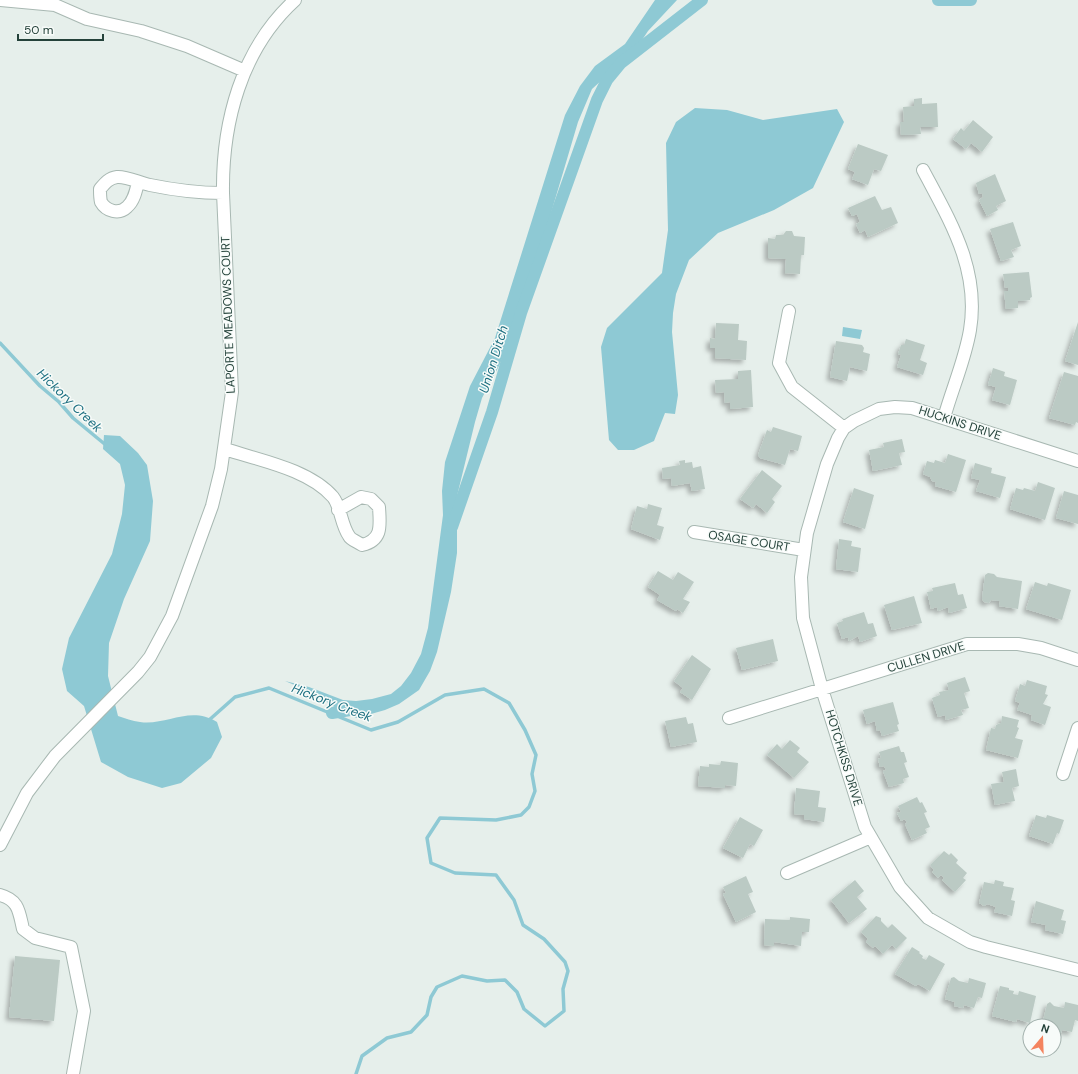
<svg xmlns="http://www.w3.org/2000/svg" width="1078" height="1074" font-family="'DM Sans',sans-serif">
<defs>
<filter id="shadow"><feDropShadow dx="-3.5" dy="3.5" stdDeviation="2" flood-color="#0004"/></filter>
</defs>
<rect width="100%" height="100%" fill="#e6efeb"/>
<path fill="#8ec9d4" d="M655,0H677L648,31L627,63L614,69L592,89L578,122L527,294L500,364L482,398L475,422L457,496V553L451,592L437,652L430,671L419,690L399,704L385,710L357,718L344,713L311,692L285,681L309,687L343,700L356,701L372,699L391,694L401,686L411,673L421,654L428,628L443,515L442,491L445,462L470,386L495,338L565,115L580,86L595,66L625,44Z
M695,108L727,110L763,120L837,109L844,122L813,188L774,210L718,233L689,260L676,294L673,313L672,332L678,395L675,414L665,413L654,441L634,450H618L609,440L601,347L607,328L662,273L668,230L666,143L676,122Z
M843,327L862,330L860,339L842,336Z
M104,435L120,436L138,453L147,465L153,501L150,541L124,599L109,643L108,676L118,716C125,718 132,721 140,722C166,726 190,705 217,722L222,737L211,758L181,783L162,788L128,777L101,762L84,706L67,691L62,669L69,638L112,554L122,514L125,485L120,464L103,449Z"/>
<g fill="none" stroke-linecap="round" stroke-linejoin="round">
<path stroke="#8ec9d4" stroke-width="3.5" d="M0,343L40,386L59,402L73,418L107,446
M208,721L235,697L269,688L371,730L398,722L445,695L484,689L509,703L525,730L536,755L532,774L535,791L529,807L521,815L496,820L440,818L427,838L431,863L455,873L496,875L514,900L523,925L544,939L565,962L568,971L563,989L564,1011L545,1026L524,1009L517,992L505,980L487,981L462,976L437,987L431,997L427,1015L411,1032L387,1038L362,1056L356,1074"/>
<path stroke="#8ec9d4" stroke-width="12" d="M938,0H971
M452,527L492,412L521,313L597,100L607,80L621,63L702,0
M332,713L356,709"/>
</g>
<path fill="#bbcac4" filter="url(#shadow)" d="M922,98V104L937,103L938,127H920L921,134L901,135L900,122H904L903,107L914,106V99Z
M973,120L993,137L982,152L971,143L966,149L953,139L961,128L964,131Z
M858,144L888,155L881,171L874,169L868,185L852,179L855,172L848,169Z
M995,174L1006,201L996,206L998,210L987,216L979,200L983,197L982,193L979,194L976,183Z
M875,196L882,210L891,207L898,223L868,237L865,230L860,233L856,224L860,222L857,214L852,216L848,208Z
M1013,222L1021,246L1011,250L1014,257L1001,261L990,229Z
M786,231H792L794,236L805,237L804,255H801L800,274L785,273L786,259L768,258V238L775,239L776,235H783Z
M1029,272L1032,297L1030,298V300L1018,301V308L1006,309L1004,291H1008V287L1005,288L1003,274Z
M1078,322V365L1065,361Z
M716,323L739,324L738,340L747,341L746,360L715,358V348H710V338L715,339Z
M906,339L925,345L920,360L927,363L923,375L897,367L901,355L898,354L901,345H904Z
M836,341L862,345L864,348L863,352L870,354L867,371L850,367L847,381L830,377Z
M993,368L1005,372L1004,376L1017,380L1010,405L992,400L996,387L988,385Z
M751,370L753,407L730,409V402L725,403L724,392L716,393L715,380L738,379V371Z
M1064,372L1078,376V423L1076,422L1075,425L1049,418Z
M773,427L802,436L798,451L790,449L785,465L760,458L758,455L767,430L771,432Z
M902,439L905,452L899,453L902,465L873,471L869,450L884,447L883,443Z
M948,454L966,460L956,492L935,486L936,482L932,481L930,477L923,474L927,461L934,463L935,460L945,463Z
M685,460V463L692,462L693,468L701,466L705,489L692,491L690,483L672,486L671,478L663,479L662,468L680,465L679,461Z
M975,463L992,468L991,473L1006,477L1000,498L976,491L980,480L971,478Z
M762,470L782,486L772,499L775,502L767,513L756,504L753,508L740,499Z
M1038,482L1055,488L1045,520L1010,509L1016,488L1023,490L1024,488L1035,491Z
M854,488L874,495L865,529L843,522Z
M1064,491L1078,495V524L1056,518Z
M648,504L662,508L657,525L664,527L660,540L631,529L637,506L647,509Z
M839,539L852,541L851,546L861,548L858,572L836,569Z
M658,571L673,580L678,572L694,582L683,599L690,602L683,613L677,609L676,611L657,600L660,595L648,587Z
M988,573L994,574L997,577L1022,581L1018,609L999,606L1000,601L991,600L989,603L984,602L982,599L985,575Z
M1035,582L1047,586L1048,583L1071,590L1062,620L1026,609Z
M955,583L958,595L963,594L967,608L949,613L948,607L938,611L937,607L931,609L927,592L933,591L932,588Z
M914,596L922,623L892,630L884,605Z
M864,612L868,624L873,623L877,636L860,642L858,636L849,641L848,637L842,639L837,623L843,621L842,619Z
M773,639L778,661L742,670L736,648Z
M692,655L711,669L692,700L680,692L683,688L674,681Z
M965,677L970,691L964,693L969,708L961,710L963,715L946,720L945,715L938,717L932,698L940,695L939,692L949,690L947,683Z
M1027,680L1047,686L1045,694L1048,695L1043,704L1051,707L1045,725L1031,720L1032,715L1017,710L1020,703L1015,701L1020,684L1025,686Z
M893,702L899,724L897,725L899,731L882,736L880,730L877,731L875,721L867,724L863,710Z
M1002,716L1019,720L1017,727L1019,728L1015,738L1023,740L1018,758L986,750L991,728L995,729L996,725L1001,723Z
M686,717L688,724L693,723L697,742L671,747L665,721Z
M790,740L800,748L797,752L809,762L794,778L767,755L777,744L782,749Z
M899,746L901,752H904L907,762L904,763L909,777L903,779L904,783L889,787L883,771L886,770L884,766L880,767L878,759L881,758L879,752Z
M721,761L738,763L736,786L725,785V788L698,786L700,766L709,767V764L720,765Z
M1016,769L1019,786L1012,788L1015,801L995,805L991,784L1004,782L1002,772Z
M796,788L820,791L818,807L826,808L824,822L804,819V815L794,814Z
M917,797L920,803L922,802L927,812L924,813L930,827L925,829L927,833L912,840L905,824L907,823L905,819L901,821L897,813L901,812L898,806Z
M1036,815L1046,818L1047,815L1064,820L1059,834L1057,833L1053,844L1029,836Z
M740,817L763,830L754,846L750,844L743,858L723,848Z
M944,851L949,855L951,853L958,860L956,863L967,873L963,878L966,880L955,892L942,880L944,878L941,875L938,878L932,872L934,870L930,865Z
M746,876L753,892L748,894L756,912L736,922L723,894L726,893L723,887Z
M855,880L864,891L857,897L867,909L849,923L831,900Z
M995,880L1004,882L1003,886L1014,888L1011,900L1015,901L1012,916L994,912L996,907L987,904L984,906L979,903L984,882L994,884Z
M1036,901L1064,910L1061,920L1066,921L1063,934L1045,930L1046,925L1031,922Z
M876,916L881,918V921L888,928L892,924L907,938L896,949L892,945L883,954L875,946L873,948L866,942L868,939L861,932Z
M790,917L810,919L809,932H802L801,946L774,942V946L764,945L765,919L790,920Z
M912,947L920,952L919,953L923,956L922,958L926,960L929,955L945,964L930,991L918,984L916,986L895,974Z
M15,956L60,960L54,1021L9,1017Z
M954,977L959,981L968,983L969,978L986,983L982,998L978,997L974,1008L964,1005L963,1008L954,1006L955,1002L945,999L951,978Z
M1000,986L1009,988V990L1014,991L1013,994L1018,995L1019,991L1036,996L1030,1023L1017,1019L1016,1022L992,1016Z
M1050,1002L1054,1006L1064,1008L1065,1002L1078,1005V1021L1075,1020L1072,1032L1062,1030L1061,1033L1054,1031V1026L1042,1025L1047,1004Z"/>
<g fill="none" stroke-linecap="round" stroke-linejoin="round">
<g stroke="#a8b8b2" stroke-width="14">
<path id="minor" d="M0,0L55,5L87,19L141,31L187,46L245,71
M923,170C950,221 980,269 970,330C965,360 952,389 944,418
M138,182C136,191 134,201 127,207C119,215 106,211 101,202C100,198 100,193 100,189C105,183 109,178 117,177C126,176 140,183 150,185C174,190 199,193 223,193
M789,311L779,363L792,387L844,428
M225,449C258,460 309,469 333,497C341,507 341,525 349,536C351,540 358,542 362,545C383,540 380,525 379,507L371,499L361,497L338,510
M1078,461L912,408L895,407L879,409L854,421L844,428L838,438L827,464L807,533L801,577L803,618L822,689L865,827L900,887L928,918L970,942L986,947L1078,970
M694,532L804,550
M729,718L967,644H1018L1041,648L1078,660
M1063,774L1078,728
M0,845L27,793L55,756L138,672L150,657L172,616L212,506L221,469L232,392L223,193C222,123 241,49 295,0
M787,873L871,837
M0,895C19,900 19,912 23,929L35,938L71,947L84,1011L73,1074"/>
</g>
<use href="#minor" stroke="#fff" stroke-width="12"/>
</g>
<g text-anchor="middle" stroke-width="3" stroke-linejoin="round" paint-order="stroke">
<g font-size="12" fill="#24423a" stroke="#f7fbf9">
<text transform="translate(228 315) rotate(-92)" y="4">LAPORTE MEADOWS COURT</text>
<text transform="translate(960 423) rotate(18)" y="4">HUCKINS DRIVE</text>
<text transform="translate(749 541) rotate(9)" y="4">OSAGE COURT</text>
<text transform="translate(926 657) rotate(-17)" y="4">CULLEN DRIVE</text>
<text transform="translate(844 758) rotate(73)" y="4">HOTCHKISS DRIVE</text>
</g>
<g font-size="13" font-style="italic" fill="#1c6f80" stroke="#f7fbf9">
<text transform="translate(493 359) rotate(-73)" y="5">Union Ditch</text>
<text transform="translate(70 400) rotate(44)" y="5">Hickory Creek</text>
<text transform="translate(332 702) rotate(21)" y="5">Hickory Creek</text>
</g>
</g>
<g transform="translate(1042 1038) rotate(19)"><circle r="19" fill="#f7fbf9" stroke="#a3b1ad"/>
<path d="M0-3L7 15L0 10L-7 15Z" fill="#f4845f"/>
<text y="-6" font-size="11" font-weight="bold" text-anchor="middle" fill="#24423a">N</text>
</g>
<path d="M18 34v6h85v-6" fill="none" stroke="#24423a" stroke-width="2"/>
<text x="24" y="34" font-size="12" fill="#24423a" stroke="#f7fbf9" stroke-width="3" paint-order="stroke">50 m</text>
</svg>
